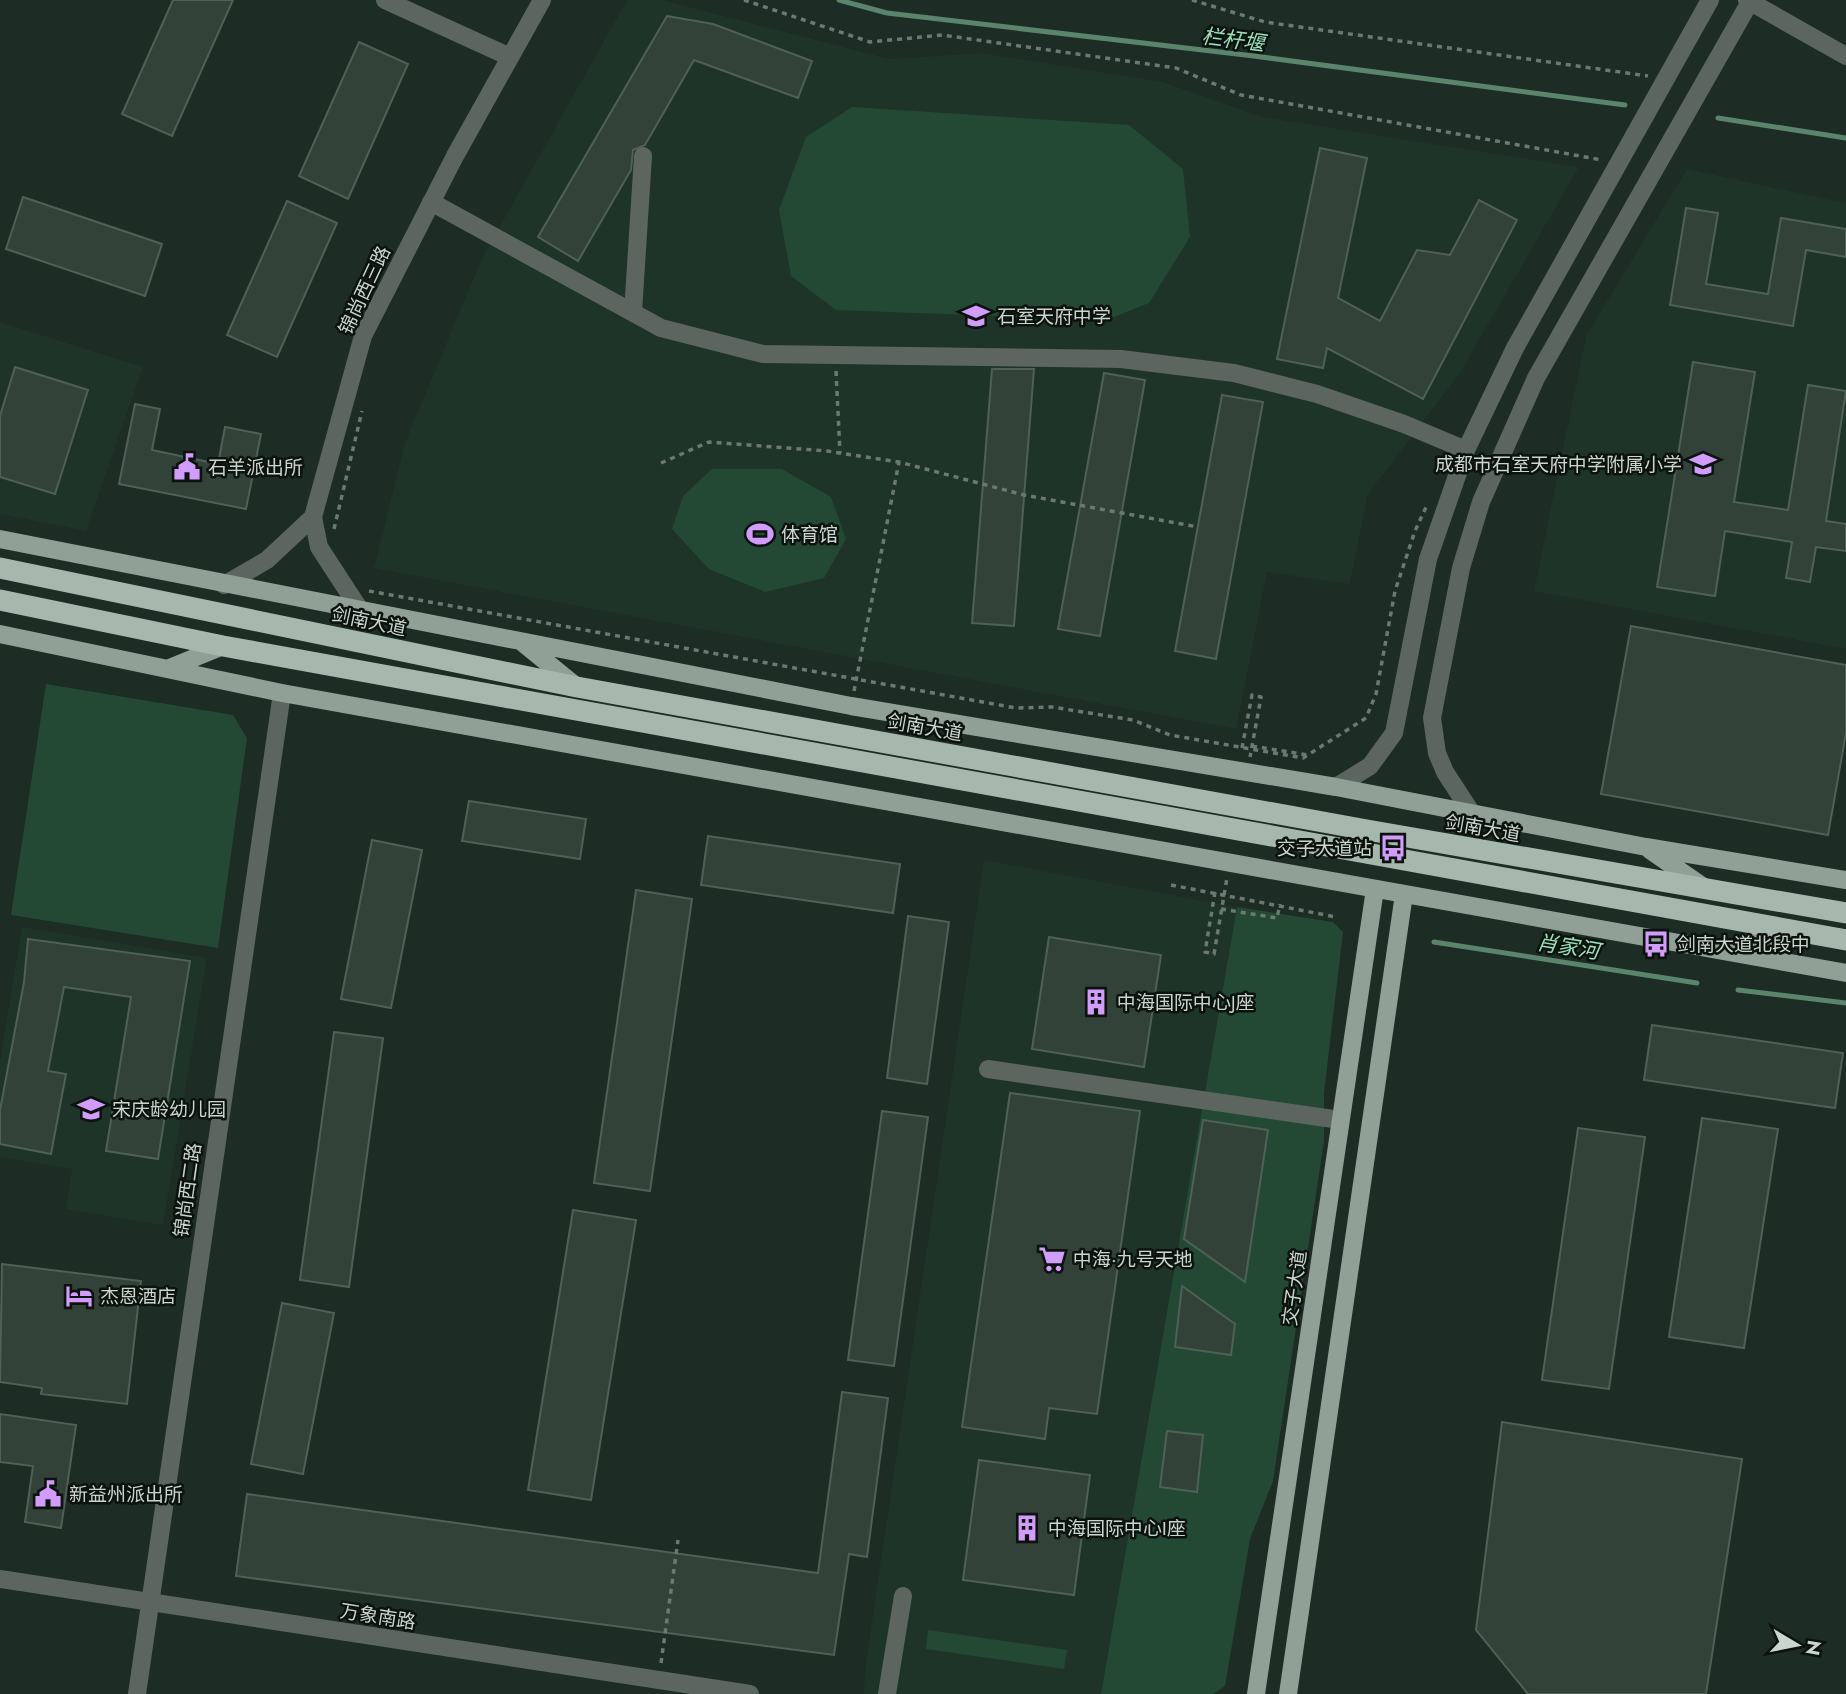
<svg xmlns="http://www.w3.org/2000/svg" width="1846" height="1694" font-family="Jost,'Noto Sans SC',sans-serif">
<rect width="100%" height="100%" fill="#1d2c24"/>
<path fill="#1e3428" d="M627,0H662L890,59L982,53L1163,82L1262,117L1579,167L1460,373L1368,494L1350,584L1267,572L1236,729L374,568L405,443L482,258Z
M1687,169L1846,203V649L1534,591L1586,336Z
M0,322L143,367L86,531L0,514Z
M984,860L1237,907L1101,1694H864L865,1669Z
M22,927L207,958L163,1225L66,1209L72,1169L0,1157V1061Z"/>
<path fill="#234935" d="M852,107L1129,125L1183,169L1190,237L1149,303L1106,320L836,310L791,276L779,210L806,137Z
M712,469H782L831,497L846,539L824,578L765,592L709,569L672,529L683,496Z
M46,684L233,715L247,738L218,948L11,915Z
M1237,907L1333,922L1343,932L1324,1093V1141L1273,1481L1250,1539L1225,1686L1213,1694H1101Z
M928,1630L1067,1650L1064,1669L926,1649Z"/>
<g fill="none" stroke-linecap="round" stroke-linejoin="round">
<path stroke="#5b846d" stroke-width="5" d="M839,0L887,13L1254,56L1625,105
M1718,118L1846,138
M1434,942L1697,983
M1738,990L1846,1003"/>
</g>
<path fill="#324239" stroke="#4f6056" stroke-width="2" d="M173,0H233L172,136L122,114Z
M667,16L713,24L812,61L798,98L694,60L645,145L633,150L631,170L578,261L538,237Z
M359,42L408,64L348,199L299,176Z
M1320,148L1367,158L1338,298L1380,321L1417,250L1450,255L1479,200L1517,220L1423,399L1327,348L1323,368L1277,359Z
M23,197L162,244L145,296L6,249Z
M287,201L337,223L277,357L227,335Z
M1686,208L1718,213L1706,284L1768,294L1781,218L1846,229V257L1806,250L1793,326L1670,305Z
M1693,362L1755,372L1734,502L1788,510L1808,385L1846,391L1826,521L1846,524V551L1816,547L1810,582L1786,578L1792,542L1725,531L1715,596L1657,587Z
M15,367L88,390L55,494L0,477V416Z
M992,369H1034L1014,626L972,623Z
M1104,373L1145,380L1100,636L1058,629Z
M1222,395L1263,402L1216,659L1175,651Z
M135,404L160,409L152,450L218,464L225,427L261,434L246,509L119,484Z
M1631,626L1846,665V733L1828,835L1601,794Z
M469,801L586,819L580,859L462,841Z
M708,836L900,864L893,913L701,885Z
M372,840L422,850L391,1008L341,999Z
M636,890L692,899L650,1191L594,1183Z
M908,916L949,922L927,1084L887,1078Z
M1049,937L1161,955L1144,1067L1032,1049Z
M28,939L190,961L158,1159L106,1151L131,997L64,987L48,1071L66,1074L51,1154L0,1144V1110L24,982Z
M1652,1025L1843,1053L1835,1108L1644,1080Z
M334,1032L383,1038L349,1287L300,1280Z
M1010,1093L1140,1111L1097,1414L1049,1408L1045,1439L962,1427Z
M882,1111L928,1117L894,1366L848,1360Z
M1702,1118L1778,1129L1744,1348L1669,1337Z
M1203,1120L1268,1130L1245,1282L1184,1239Z
M1578,1128L1645,1137L1609,1389L1542,1380Z
M573,1210L636,1220L591,1500L528,1490Z
M2,1264L141,1281L127,1404L41,1394L42,1388L0,1382Z
M1182,1286L1235,1324L1231,1355L1175,1347Z
M282,1303L334,1313L303,1474L251,1464Z
M842,1392L888,1398L867,1557L849,1554L834,1655L236,1576L247,1494L818,1573Z
M0,1414L76,1425L61,1528L25,1522L33,1466L0,1462Z
M1502,1422L1742,1459L1706,1694H1528L1476,1630Z
M1167,1431L1203,1435L1197,1492L1160,1487Z
M979,1460L1090,1475L1074,1595L963,1580Z"/>
<g fill="none" stroke-linecap="round" stroke-linejoin="round">
<path stroke="#6c7971" stroke-width="3.5" stroke-dasharray="5 5" stroke-linecap="butt" d="M744,0L870,42L942,35L1176,68L1241,95L1602,160
M1192,0L1265,22L1648,76
M836,371L840,453
M661,463L709,442L827,451L899,462L1024,495L1198,527
M334,529L362,411
M369,591L1016,708L1052,707L1133,720L1170,735L1303,758L1366,718L1376,694L1395,591L1415,531L1427,505
M854,691L899,462
M1252,746L1308,755
M1242,748L1252,695L1261,697L1250,757
M1171,885L1336,917
M1215,892L1205,952L1214,954L1227,878
M1221,909L1277,918L1280,904
M661,1663L678,1540"/>
<path stroke="#5d6560" stroke-width="18" d="M385,0L510,57
M1747,0L1846,56
M431,202L661,328L763,354L1121,359L1234,373L1317,394L1404,424L1466,450
M633,312L643,156
M224,585L267,560L313,517
M362,613L319,547L313,517L363,336L455,156L542,0
M1336,787L1370,766L1394,733L1428,559L1466,450L1515,348L1710,0
M1473,815L1445,772L1437,753L1432,718L1461,568L1481,502L1536,378L1751,0
M988,1069L1340,1120
M0,1579L750,1694
M137,1694L282,693
M887,1694L903,1596"/>
<path stroke="#91a097" stroke-width="18" d="M0,539L851,706L1336,787L1646,847L1846,880
M0,634L282,693L1846,973
M523,643L577,687
M167,669L223,646
M1650,850L1702,886
M1724,950L1792,931
M1256,1694L1375,889
M1288,1694L1404,894"/>
<path stroke="#a6b8ad" stroke-width="21" d="M0,568L577,687L1367,830L1846,913
M0,600L223,646L1846,940"/>
</g>
<defs>
<g id="school-bare" transform="scale(2.1)"><path d="M0-5L7-2L0 1L-7-2ZM-4 1L0 2.5L4 1V4Q0 6-4 4Z" fill="#d29cfd" stroke="#0c130f" stroke-width="2.5" paint-order="stroke"/></g>
<g id="civic-bare" transform="scale(2.1)"><path d="M-.6-6.5H3V-4.5H.6V-3L4-1V1h2V6H-6V1h2V-1L-.6-3ZM-1.2 2.5V6h2.4V2.5Z" fill="#d29cfd" stroke="#0c130f" stroke-width="2.5" paint-order="stroke"/></g>
<g id="stadium-bare" transform="scale(2.1)"><path d="M0-5a6.5 5 0 1 0 0 10a6.5 5 0 1 0 0-10ZM-3.5-1.8h7v3.6h-7Z" fill="#d29cfd" stroke="#0c130f" stroke-width="2.5" paint-order="stroke"/></g>
<g id="bus-bare" transform="scale(2.1)"><path d="M-5-6H5V4H4V6H2V4H-2V6H-4V4H-5ZM-3.5-4V0h7V-4ZM-3.5 1.2v1.5H-2V1.2ZM2 1.2v1.5H3.5V1.2Z" fill="#d29cfd" stroke="#0c130f" stroke-width="2.5" paint-order="stroke"/></g>
<g id="building-bare" transform="scale(2.1)"><path d="M-4-6H4V6H1V3H-1V6H-4ZM-2.5-4.3h1.7v1.8h-1.7ZM.8-4.3h1.7v1.8H.8ZM-2.5-1h1.7V.8h-1.7ZM.8-1h1.7V.8H.8Z" fill="#d29cfd" stroke="#0c130f" stroke-width="2.5" paint-order="stroke"/></g>
<g id="supermarket-bare" transform="scale(2.1)"><path d="M-6-5.5h2.5l.6 2H6L4.5 2H-2.5L-4.4-4H-6ZM-1.5 3.2a1.3 1.3 0 1 0 .1 0ZM3 3.2a1.3 1.3 0 1 0 .1 0Z" fill="#d29cfd" stroke="#0c130f" stroke-width="2.5" paint-order="stroke"/></g>
<g id="hotel-bare" transform="scale(2.1)"><path d="M-6-4.5h1.5V1H6V5H4.5V3h-9V5H-6ZM-4 0a1.8 1.8 0 1 1 3.6 0ZM.5 0V-2.5h3Q6-2.5 6 0Z" fill="#d29cfd" stroke="#0c130f" stroke-width="2.5" paint-order="stroke"/></g>
</defs>
<g fill-rule="evenodd">
<use href="#school-bare" x="976" y="316"/>
<use href="#school-bare" x="1703" y="464"/>
<use href="#civic-bare" x="187" y="467"/>
<use href="#stadium-bare" x="760" y="534"/>
<use href="#bus-bare" x="1393" y="848"/>
<use href="#bus-bare" x="1656" y="944"/>
<use href="#building-bare" x="1096" y="1002"/>
<use href="#school-bare" x="91" y="1109"/>
<use href="#supermarket-bare" x="1052" y="1259"/>
<use href="#hotel-bare" x="79" y="1296"/>
<use href="#civic-bare" x="48" y="1494"/>
<use href="#building-bare" x="1027" y="1528"/>
</g>
<g text-anchor="middle" stroke-width="5" stroke-linejoin="round" paint-order="stroke">
<g font-size="19" fill="#cbd5cf" stroke="#0c130f">
<text transform="translate(364 290) rotate(-65)" y="7">锦尚西三路</text>
<text transform="translate(369 621) rotate(12)" y="7">剑南大道</text>
<text transform="translate(925 727) rotate(10)" y="7">剑南大道</text>
<text transform="translate(1483 828) rotate(10)" y="7">剑南大道</text>
<text transform="translate(187 1190) rotate(-82)" y="7">锦尚西二路</text>
<text transform="translate(1294 1288) rotate(-82)" y="7">交子大道</text>
<text transform="translate(378 1616) rotate(9)" y="7">万象南路</text>
</g>
<g font-size="19" fill="#cbd5cf" stroke="#0c130f" text-anchor="start">
<text x="997" y="323">石室天府中学</text>
<text x="1682" y="471" text-anchor="end">成都市石室天府中学附属小学</text>
<text x="208" y="474">石羊派出所</text>
<text x="781" y="541">体育馆</text>
<text x="1372" y="855" text-anchor="end">交子大道站</text>
<text x="1677" y="951">剑南大道北段中</text>
<text x="1117" y="1009">中海国际中心J座</text>
<text x="112" y="1116">宋庆龄幼儿园</text>
<text x="1073" y="1266">中海·九号天地</text>
<text x="100" y="1303">杰恩酒店</text>
<text x="69" y="1501">新益州派出所</text>
<text x="1048" y="1535">中海国际中心I座</text>
</g>
<g font-size="21" font-style="italic" fill="#9be0b9" stroke="#0c130f">
<text transform="translate(1233 40) rotate(7)" y="7">栏杆堰</text>
<text transform="translate(1568 947) rotate(9)" y="7">肖家河</text>
</g>
</g>
<g transform="translate(1797 1645) rotate(100)" stroke="#0c130f" stroke-width="5" paint-order="stroke">
<path d="M0-5L12 26L0 18L-12 26Z" fill="#cbd5cf"/>
<text y="-10" font-size="19" font-weight="bold" text-anchor="middle" fill="#cbd5cf">N</text>
</g>
</svg>
